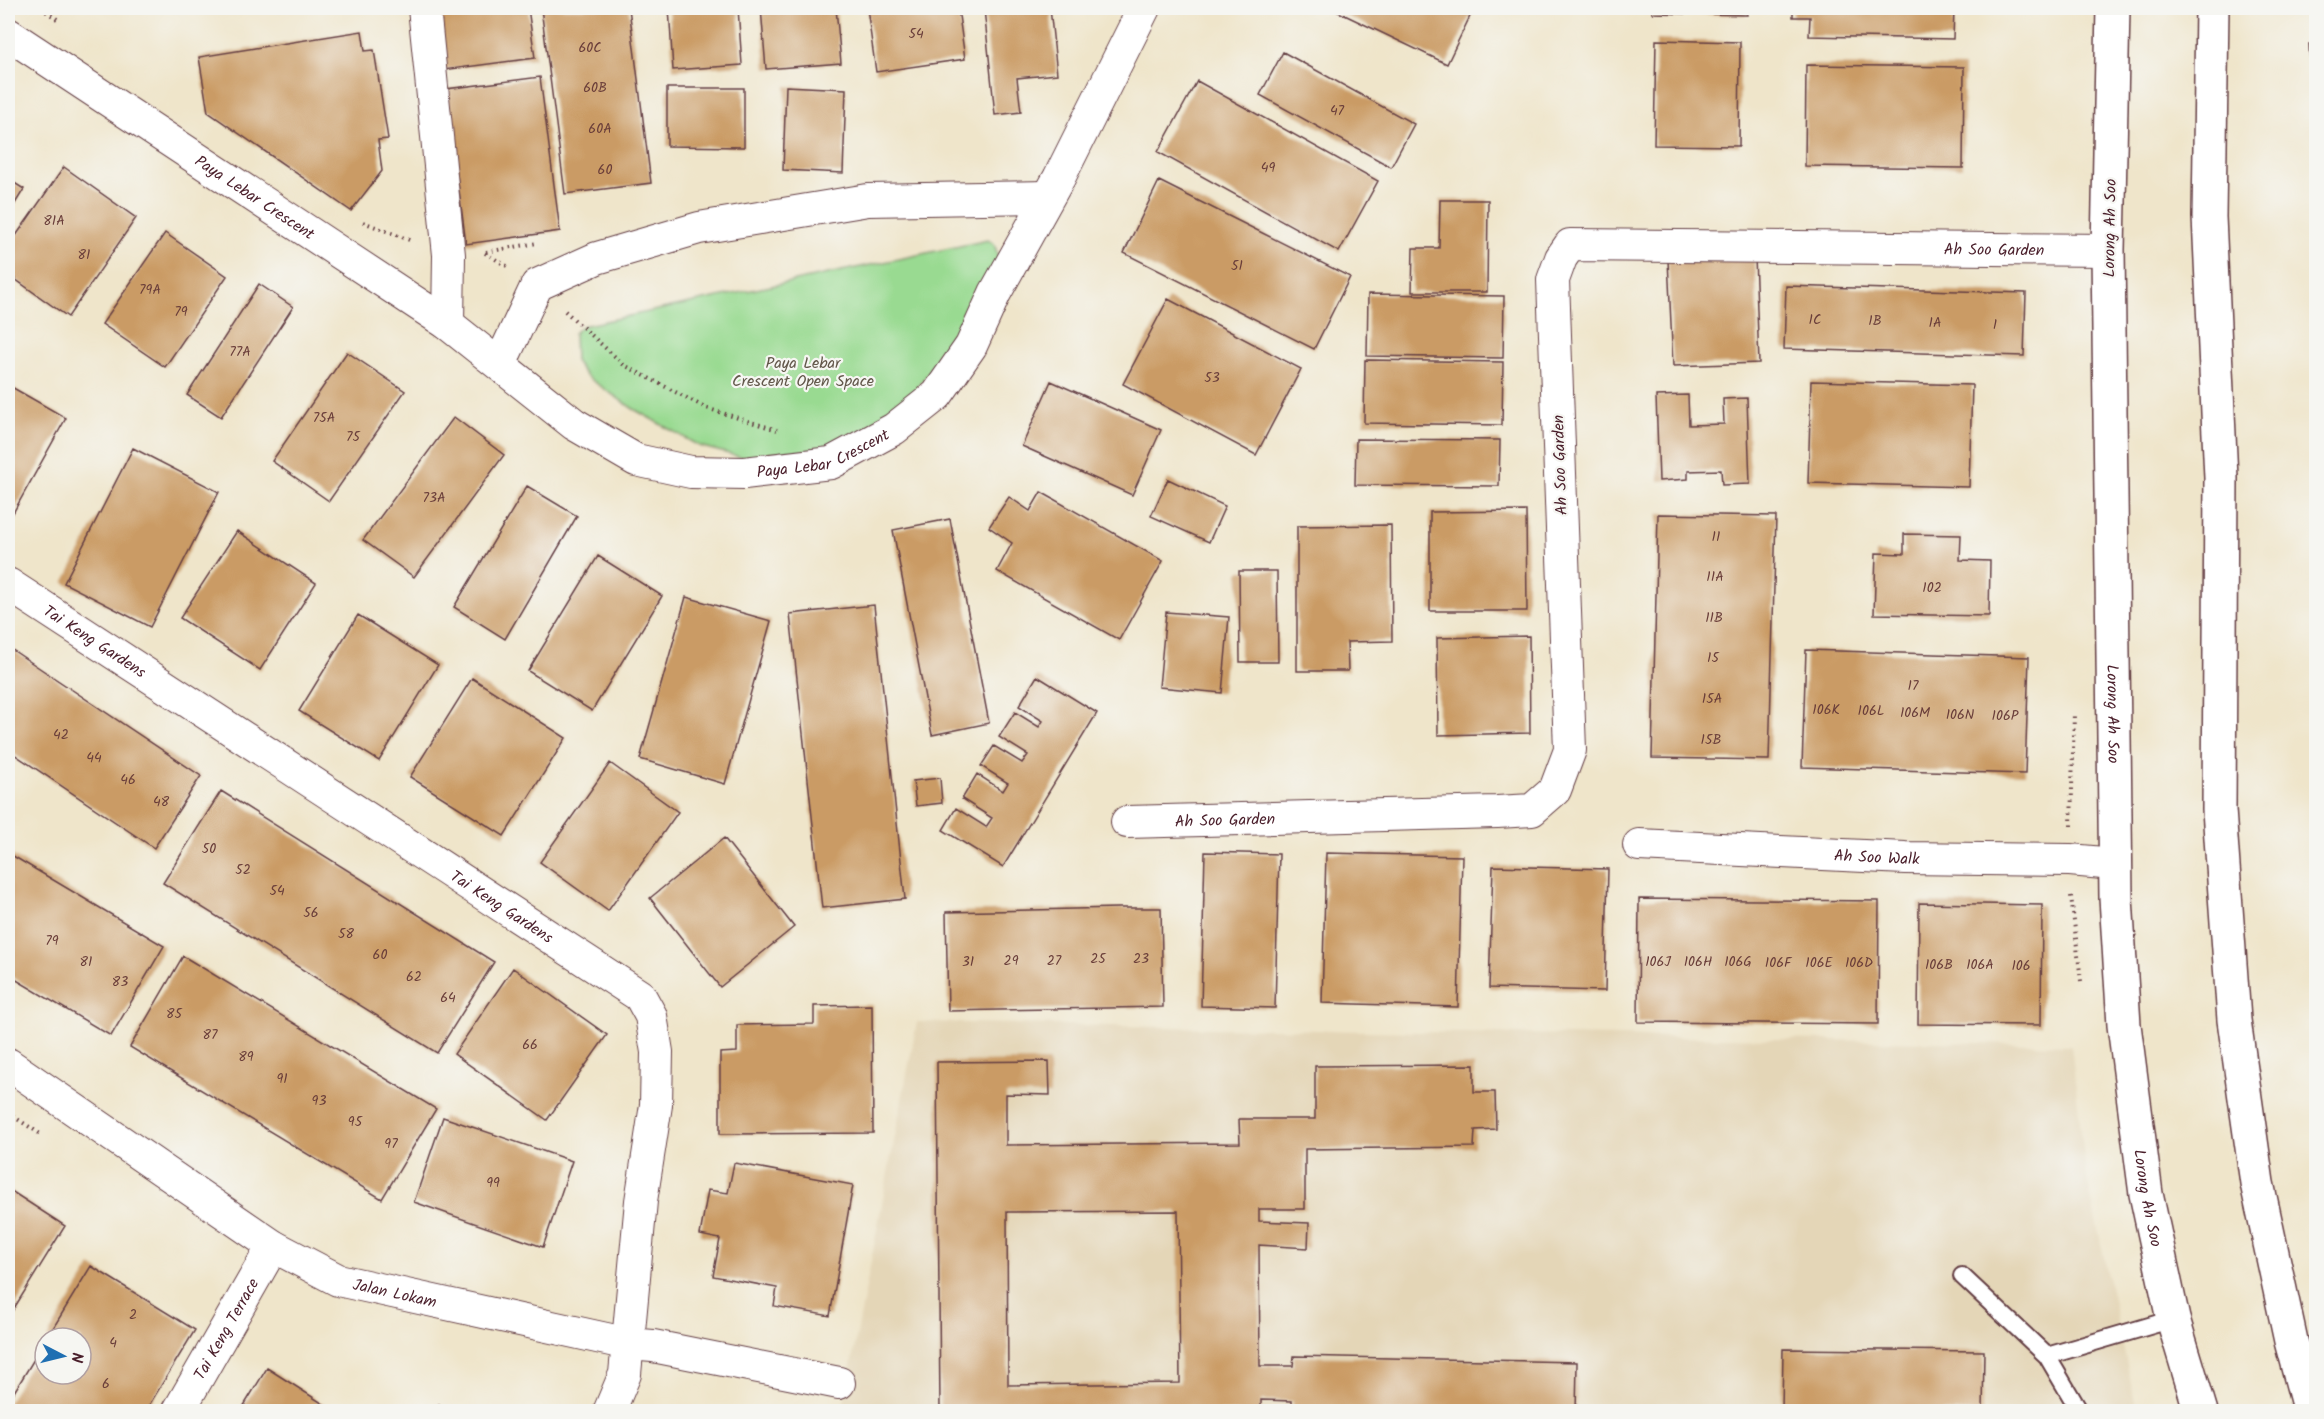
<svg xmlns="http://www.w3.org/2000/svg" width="2324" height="1419" font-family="Kalam,sans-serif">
<rect width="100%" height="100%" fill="#f6f6f2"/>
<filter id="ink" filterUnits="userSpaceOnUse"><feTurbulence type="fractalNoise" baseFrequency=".0167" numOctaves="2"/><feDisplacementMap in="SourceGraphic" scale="12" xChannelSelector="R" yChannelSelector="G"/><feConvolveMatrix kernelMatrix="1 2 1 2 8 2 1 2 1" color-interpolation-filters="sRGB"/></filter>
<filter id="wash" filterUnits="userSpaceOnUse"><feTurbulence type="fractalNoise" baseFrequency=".008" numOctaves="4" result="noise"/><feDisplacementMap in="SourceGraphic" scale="24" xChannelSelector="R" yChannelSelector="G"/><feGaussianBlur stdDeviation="1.35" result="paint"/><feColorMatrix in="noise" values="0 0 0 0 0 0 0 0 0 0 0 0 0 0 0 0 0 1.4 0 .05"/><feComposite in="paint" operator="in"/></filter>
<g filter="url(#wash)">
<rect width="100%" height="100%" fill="#efe5ca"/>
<path fill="#e4d6b7" d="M917,1022L2071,1045L2086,1174L2137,1411L842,1412Z"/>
<path fill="#99da91" stroke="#727c5e" stroke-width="1.5" d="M988,240L994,244L999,258L938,360L897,415L865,443L748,459L699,446L632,408L586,376L575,361L574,333L582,326Z"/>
<g id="blocks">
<path fill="#ca9b65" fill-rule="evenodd" d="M428,8H528L535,58L436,71Z
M541,8H629L651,183L565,194Z
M669,8H738L742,65L673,70Z
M761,8H836L841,63L766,69Z
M867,8H958L965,59L876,72Z
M1050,8L1057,74L1017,78L1021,112L995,115L984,9Z
M1330,8H1474L1447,64Z
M1652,8H1747V15L1652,13Z
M1793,8H1954L1953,39L1809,36L1810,17H1793Z
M362,31L365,51L374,50L388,139L378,140L382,171L351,211L208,112L199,57Z
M1656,40L1740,42L1739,146L1654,145Z
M2309,44H2316V159H2315Z
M1283,52L1414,124L1391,167L1260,95Z
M1806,65L1964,67L1963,168L1805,166Z
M540,77L560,231L466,244L446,89Z
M1197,81L1378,181L1339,252L1158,152Z
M786,86L846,89L843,173L783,170Z
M667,88H744V147L667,146Z
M64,167L136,218L68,317L8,274V247Z
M8,179L24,189L8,215Z
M1159,181L1350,277L1314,349L1124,253Z
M1440,200H1488L1487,292H1412L1413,248H1439Z
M165,233L227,276L165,367L102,324Z
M1755,257L1759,363L1673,366L1668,260Z
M259,284L293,307L221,417L187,395Z
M1786,286L2026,293L2024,356L1784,349Z
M1368,294L1504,296L1503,358L1367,356Z
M1168,299L1301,369L1256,455L1123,384Z
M347,352L405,391L329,501L272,461Z
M1365,360L1503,362L1502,425L1364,423Z
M1051,381L1161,430L1132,495L1022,446Z
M1811,381L1972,385L1969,487L1808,483Z
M8,385L66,418L8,522Z
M1688,395L1689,425L1724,424L1723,399L1747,398L1750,484L1722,485L1721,470L1688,471V479L1659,481L1656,396Z
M454,417L504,455L414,577L363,540Z
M1356,439L1500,440L1499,486L1355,485Z
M133,448L219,492L150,627L64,583Z
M1168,479L1225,506L1209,542L1151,516Z
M527,486L577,516L505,639L454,607Z
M1041,492L1163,561L1119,640L997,571L1012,543L989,527L1009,497L1030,511Z
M1526,511L1527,611H1430V512Z
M1658,514L1776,516L1769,760L1652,758Z
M950,519L989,723L932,735L893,530Z
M1391,525L1392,641L1347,642L1348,671H1297V526Z
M237,531L316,583L260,670L180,618Z
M1904,534L1961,535L1960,560L1990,561L1989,616L1874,614L1876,553L1904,554Z
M598,556L662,596L592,711L528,671Z
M1239,571H1277L1278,662H1240Z
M686,597L771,621L725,784L640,759Z
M874,605L905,899L822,908L790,614Z
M1166,612L1229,617L1222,693L1159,687Z
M358,615L438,665L379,761L299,711Z
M1529,636L1530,733L1438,735L1437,638Z
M8,647L201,776L154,848L8,750Z
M1806,650L2029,657L2025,774L1802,767Z
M1037,676L1097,713L1003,867L943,830L956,808L986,827L992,818L962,799L977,774L1003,791L1008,783L981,766L994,746L1022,763L1028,755L999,737L1015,712L1039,727L1043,721L1019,706Z
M472,678L566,738L504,836L410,777Z
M610,763L678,812L608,911L540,862Z
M940,778L942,803L916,806L913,781Z
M221,791L494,962L437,1053L163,883Z
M724,838L794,927L720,987L650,898Z
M1205,852L1279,854L1275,1008L1201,1006Z
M8,853L164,946L111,1036L8,975Z
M1326,853L1462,856L1458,1007L1322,1003Z
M1493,866L1608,869L1605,991L1489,988Z
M1639,899L1879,901L1878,1024L1638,1022Z
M1919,903L2042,905L2041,1025L1918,1024Z
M1118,908H1161L1163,1007L948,1011L946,912Z
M183,956L436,1109L382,1199L130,1047Z
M513,968L607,1035L547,1120L454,1054Z
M872,1005L873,1133L720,1134V1053L737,1052V1025L814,1024V1006Z
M1049,1061L1050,1095L1006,1094V1145L1240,1143L1239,1119H1315V1066L1474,1065V1092H1495L1496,1129L1475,1130L1474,1147L1305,1149V1209H1259V1221L1309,1223L1308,1248L1259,1245L1260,1366H1293L1294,1356L1577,1362L1576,1412H1292V1401L1261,1400V1412H940L937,1062ZM1178,1211L1180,1383L1008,1385L1007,1212Z
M443,1117L572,1161L543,1247L414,1202Z
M734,1163L853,1185L830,1316L774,1306L777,1288L713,1276L720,1239L700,1235L708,1190L728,1193Z
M8,1189L65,1226L8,1318Z
M91,1266L195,1330L145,1412H8V1402L45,1341V1374H81V1338H47Z
M1783,1349L1984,1351L1983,1412H1782Z
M267,1368L336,1412H240Z
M439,1404L451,1412H434Z"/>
</g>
</g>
<g filter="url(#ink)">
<use href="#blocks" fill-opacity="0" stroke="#633d43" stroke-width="1.5"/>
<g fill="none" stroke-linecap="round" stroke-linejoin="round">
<g stroke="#633d43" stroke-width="20">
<path id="service" d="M1962,1276L2047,1356L2080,1412
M2047,1356L2173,1319"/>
</g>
<g stroke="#633d43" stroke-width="34">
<g id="minor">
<path d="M424,8L449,255L448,324"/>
<path id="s1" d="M8,34L448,324L574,424L636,460L691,472L744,473L831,463L894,429L937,395L971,346L995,293L1059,178L1144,8"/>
<path d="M500,364L537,285L597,258L699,228L868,200L1047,197"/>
<path id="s2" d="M8,584L640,996L651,1016L657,1052L656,1105L641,1201L625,1374L609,1412"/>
<path id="s3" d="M1127,822L1497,812L1532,810L1555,790L1570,750L1553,280L1561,258L1570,245L2108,250"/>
<path id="s4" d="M1639,845L1905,858L2070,860L2114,864"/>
<path id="s5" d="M8,1064L273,1246L338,1280L629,1344L653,1346L839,1383"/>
<path id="s6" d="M178,1412L273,1246"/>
</g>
</g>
<g stroke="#633d43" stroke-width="36">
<g id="secondary">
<path id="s7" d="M2113,8L2108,250L2116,898L2124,1025L2146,1194L2173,1319L2201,1412"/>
<path d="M2212,8L2209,217L2221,478L2219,810L2234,1020L2257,1183L2291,1341L2310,1412"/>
</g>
</g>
<path stroke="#633d43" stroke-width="4" stroke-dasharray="1.5 4.5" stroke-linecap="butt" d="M41,8L60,21
M363,222L412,241
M486,252L537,243
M485,253L507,266
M565,311L624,365L706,408L777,430
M2071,826L2074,713
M2071,896L2081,981
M8,1113L42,1135"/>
<use href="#service" stroke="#fff" stroke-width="16"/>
<use href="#minor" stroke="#fff" stroke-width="32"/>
<use href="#secondary" stroke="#fff" stroke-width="33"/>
</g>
</g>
<g text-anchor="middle" stroke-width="4.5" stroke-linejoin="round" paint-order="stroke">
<g font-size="14" fill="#6a3e3a">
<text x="916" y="38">54</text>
<text x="590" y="52">60C</text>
<text x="595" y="92">60B</text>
<text x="1337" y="115">47</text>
<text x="600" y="133">60A</text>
<text x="1268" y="172">49</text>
<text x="605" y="174">60</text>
<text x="54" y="225">81A</text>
<text x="84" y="259">81</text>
<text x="1237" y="270">51</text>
<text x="150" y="294">79A</text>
<text x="181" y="316">79</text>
<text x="1815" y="324">1C</text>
<text x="1875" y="325">1B</text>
<text x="1935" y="327">1A</text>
<text x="1995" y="329">1</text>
<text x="240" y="356">77A</text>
<text x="1212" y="382">53</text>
<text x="324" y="422">75A</text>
<text x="353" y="441">75</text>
<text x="434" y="502">73A</text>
<text x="1716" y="541">11</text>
<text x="1715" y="581">11A</text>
<text x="1932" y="592">102</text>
<text x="1714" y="622">11B</text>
<text x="1713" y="662">15</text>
<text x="1913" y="690">17</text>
<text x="1712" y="703">15A</text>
<text x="1826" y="714">106K</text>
<text x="1871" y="715">106L</text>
<text x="1915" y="717">106M</text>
<text x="1960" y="719">106N</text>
<text x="2005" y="720">106P</text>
<text x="61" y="739">42</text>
<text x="1711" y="744">15B</text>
<text x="94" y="762">44</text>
<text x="128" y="784">46</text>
<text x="161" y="806">48</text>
<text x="209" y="853">50</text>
<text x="243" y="874">52</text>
<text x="277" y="895">54</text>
<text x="311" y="917">56</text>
<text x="346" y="938">58</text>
<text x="52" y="945">79</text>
<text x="380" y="959">60</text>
<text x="1098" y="963">25</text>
<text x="1141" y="963">23</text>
<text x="1011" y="965">29</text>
<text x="1054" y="965">27</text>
<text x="86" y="966">81</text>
<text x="968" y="966">31</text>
<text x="1658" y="966">106J</text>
<text x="1698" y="966">106H</text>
<text x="1738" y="966">106G</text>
<text x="1778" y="967">106F</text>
<text x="1819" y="967">106E</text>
<text x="1859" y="967">106D</text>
<text x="1939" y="969">106B</text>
<text x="1980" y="969">106A</text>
<text x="2021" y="970">106</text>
<text x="414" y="981">62</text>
<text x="120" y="986">83</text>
<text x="448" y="1002">64</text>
<text x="174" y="1018">85</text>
<text x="210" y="1039">87</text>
<text x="530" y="1049">66</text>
<text x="246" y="1061">89</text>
<text x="282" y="1083">91</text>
<text x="319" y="1105">93</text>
<text x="355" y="1126">95</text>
<text x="391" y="1148">97</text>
<text x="493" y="1187">99</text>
<text x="133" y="1319">2</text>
<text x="113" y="1347">4</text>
<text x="106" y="1388">6</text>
</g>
<g font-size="16" fill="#4a1f2b" stroke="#f6f6f2">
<text dy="6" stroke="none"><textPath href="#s1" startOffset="296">Paya Lebar Crescent</textPath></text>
<text transform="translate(2109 228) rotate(-89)" y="6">Lorong Ah Soo</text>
<text dy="6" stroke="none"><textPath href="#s3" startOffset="1412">Ah Soo Garden</textPath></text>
<text dy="6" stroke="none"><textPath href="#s1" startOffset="951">Paya Lebar Crescent</textPath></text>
<text transform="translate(1559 465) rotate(-92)" y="6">Ah Soo Garden</text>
<text dy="6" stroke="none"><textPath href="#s2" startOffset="104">Tai Keng Gardens</textPath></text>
<text dy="6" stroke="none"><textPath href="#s7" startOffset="706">Lorong Ah Soo</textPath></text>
<text dy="6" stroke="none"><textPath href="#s3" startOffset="98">Ah Soo Garden</textPath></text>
<text dy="6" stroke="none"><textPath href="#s4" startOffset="238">Ah Soo Walk</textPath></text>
<text dy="6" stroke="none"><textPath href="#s2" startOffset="590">Tai Keng Gardens</textPath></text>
<text dy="6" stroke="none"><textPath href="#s7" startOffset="1192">Lorong Ah Soo</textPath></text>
<text dy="6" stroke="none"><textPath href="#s5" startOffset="453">Jalan Lokam</textPath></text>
<text dy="6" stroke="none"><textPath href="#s6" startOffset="96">Tai Keng Terrace</textPath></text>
</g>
<g font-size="16" fill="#62574a" stroke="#f6f6f2">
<text x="803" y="368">Paya Lebar<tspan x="803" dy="18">Crescent Open Space</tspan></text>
</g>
</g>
<rect width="2324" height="1419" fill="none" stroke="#f6f6f2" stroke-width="30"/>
<g transform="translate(63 1356) rotate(97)"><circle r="28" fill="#f6f6f2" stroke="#b1a0a2" stroke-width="1.5"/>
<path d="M0-4.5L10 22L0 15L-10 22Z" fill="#1f6fb2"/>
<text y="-9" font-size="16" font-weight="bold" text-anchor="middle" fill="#4a1f2b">N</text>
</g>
</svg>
